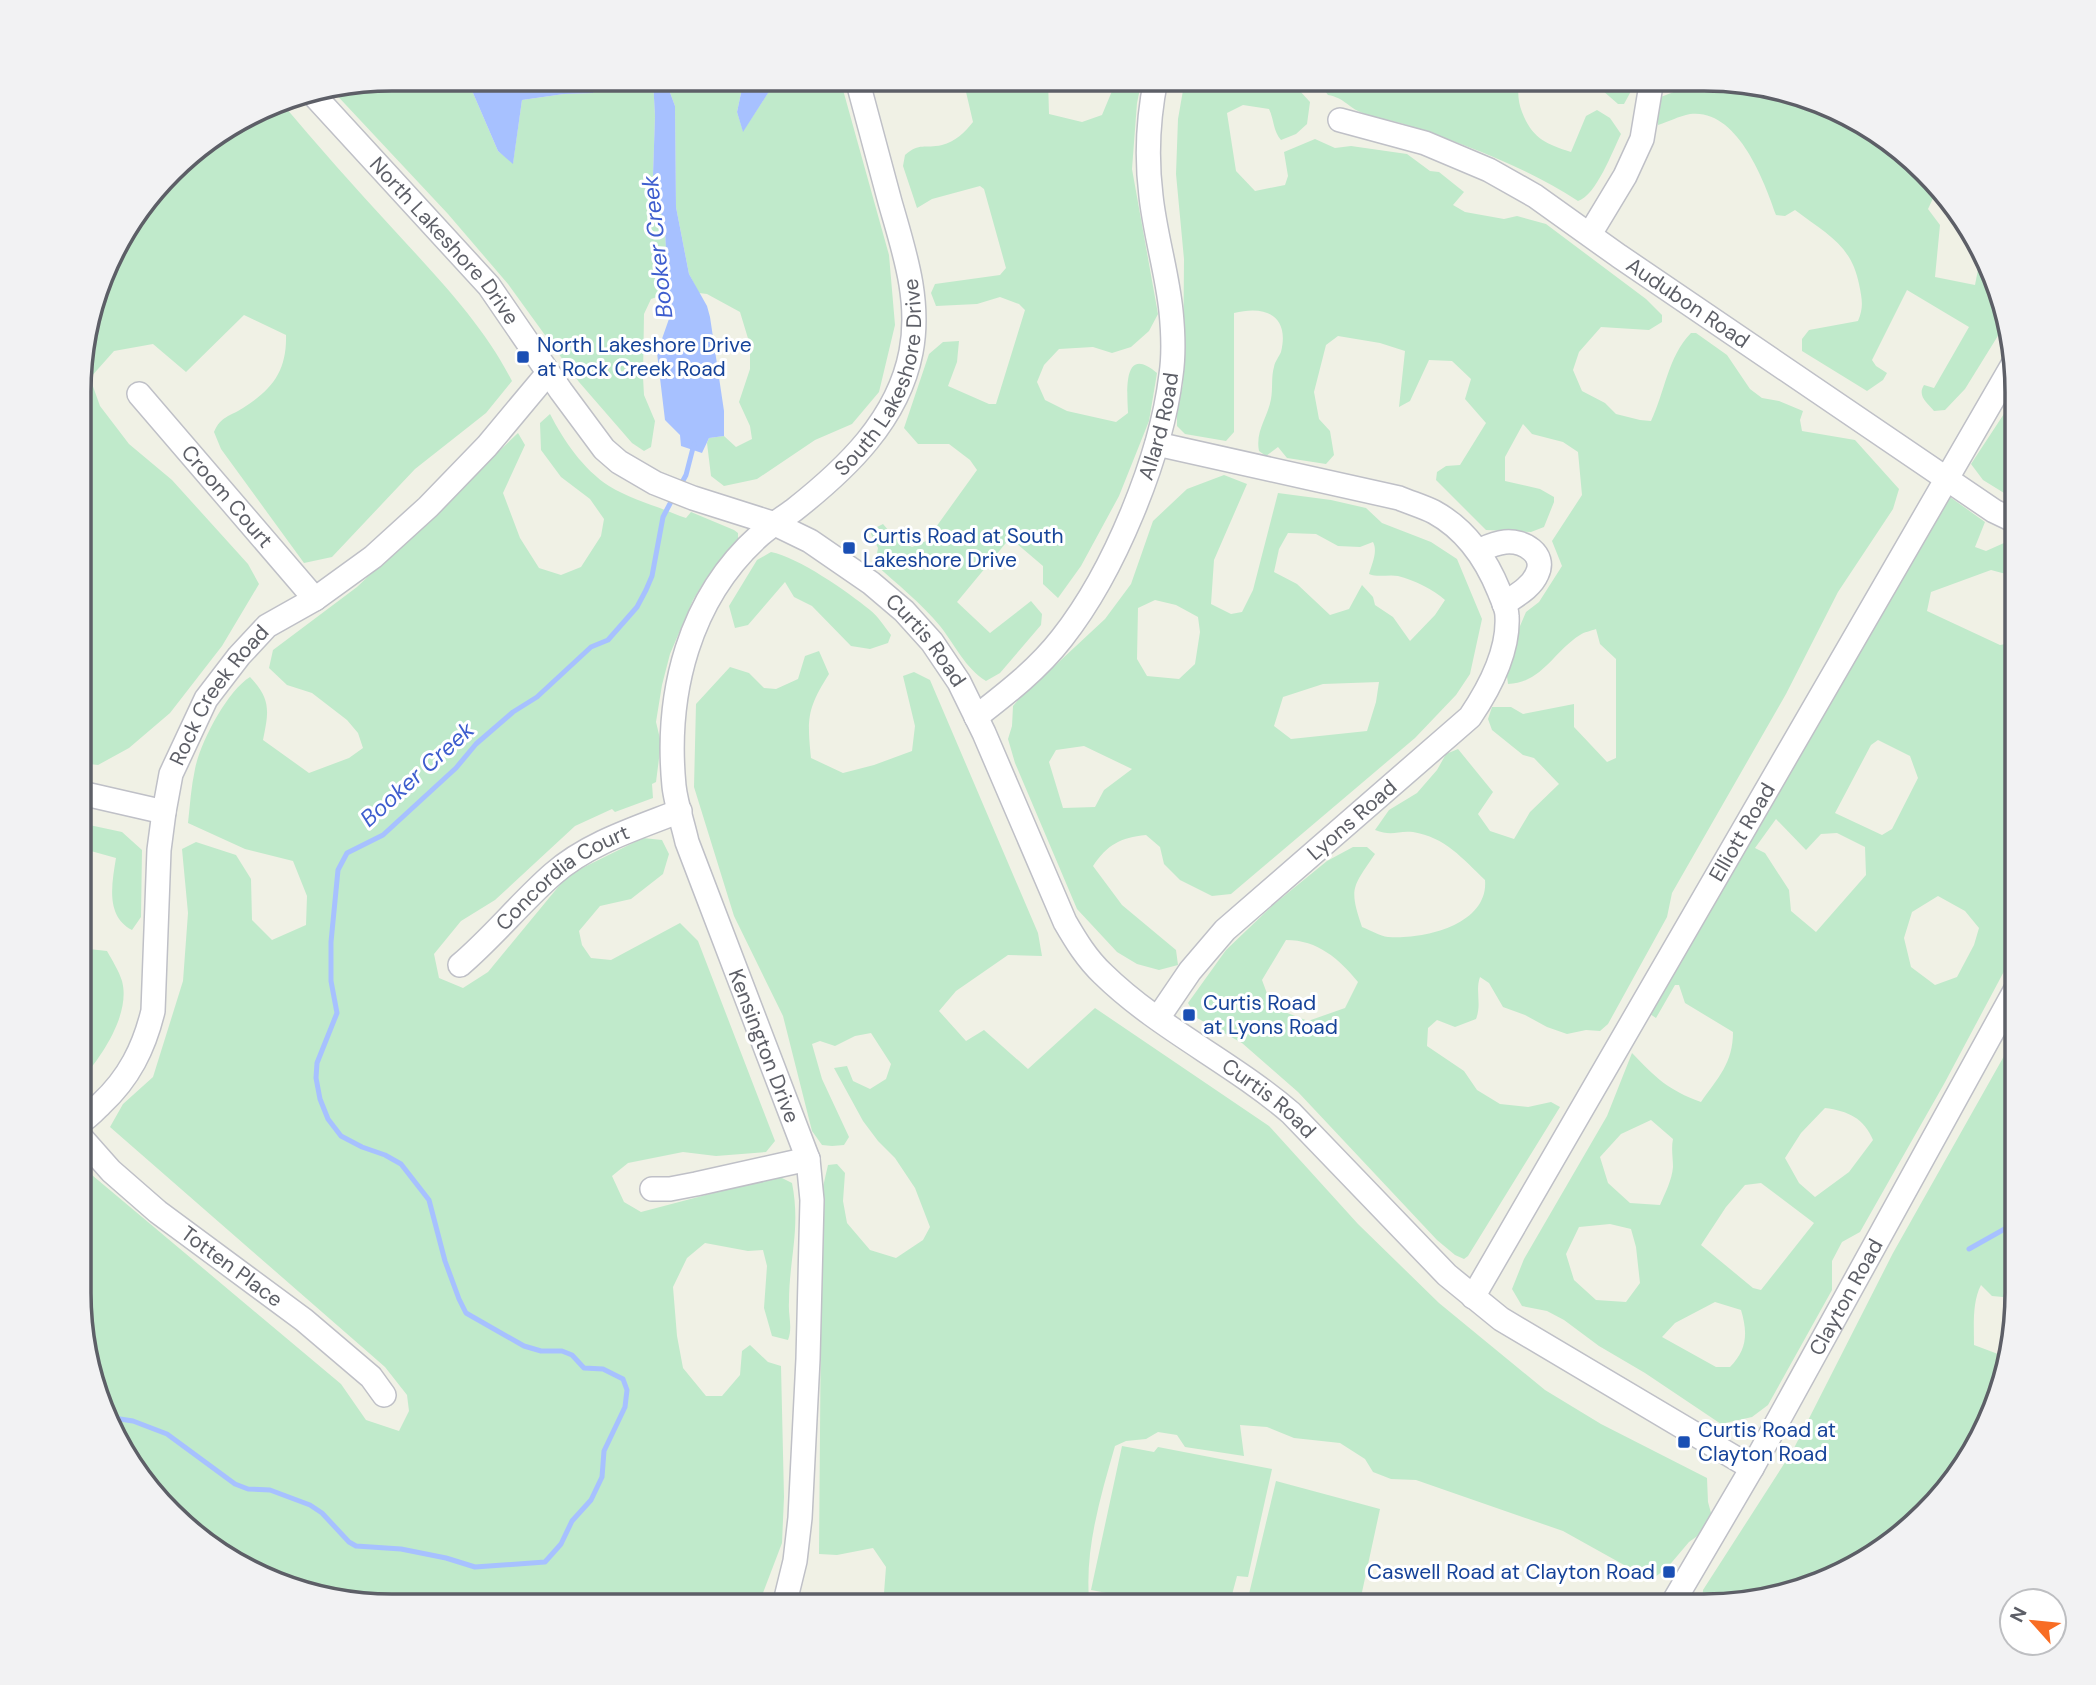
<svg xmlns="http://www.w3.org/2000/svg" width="2096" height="1685" font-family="'DM Sans',sans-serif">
<rect width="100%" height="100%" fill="#f0f1e5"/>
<path fill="#c0eacb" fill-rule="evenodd" d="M392,79H467L498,151L513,163L522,100L564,94L593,93L607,79L653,80L655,116L653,175L665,232L669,293L651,299L644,314L643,377L644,395L655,421L651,447L644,451L632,443L579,382L508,284L448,214L331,89Z
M665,79H744L737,112L743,131L777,79H840L889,255L895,325L879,392L852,424L815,440L757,479L724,486L711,476L707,443L709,438L724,436L736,447L752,439L750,426L739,402L750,369V345L740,312L707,294L699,293L689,274L676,207L675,106Z
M963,79H1048L1049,114L1082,122L1102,115L1117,79H1142L1137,103L1132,169L1158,314L1149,331L1131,347L1112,353L1093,347L1059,349L1044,365L1037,382L1045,400L1067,411L1116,422L1128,413C1127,390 1123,344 1157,373L1149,421L1119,496L1081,566L1058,598L1043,584V566L1010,538L957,602L990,633L1031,601L1042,614L1041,625L1000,673L986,681C965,668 955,645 940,626C921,603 897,584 875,564L878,548L871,534L873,529L883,524L895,538L912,547L926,541L977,470L970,460L949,444H918L904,428L929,354L943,342L959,341L957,362L948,386L989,404H996L1025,310L1019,304L1000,297L977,304L936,306L931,293L935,284L1000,275L1006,268L984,189L980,186L932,199L917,208L903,166L905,155C920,142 924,149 942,145C955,142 965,132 973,122Z
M1185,79H1289L1310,102L1307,124L1296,134L1281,140C1273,131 1274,119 1269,109L1243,105L1227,113L1236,171L1255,191L1285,185L1288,176L1284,152L1315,139L1335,148L1351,146L1407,154L1430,171L1439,172L1464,192L1453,205L1465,212L1504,219L1517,216L1546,224L1646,299L1662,315V322L1649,330L1601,327L1579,352L1573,370L1582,391L1605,403L1616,414L1640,420L1651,421C1665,392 1668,356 1691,333H1696L1727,355L1750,389L1762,398L1779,401L1803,411L1800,420L1802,431L1855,440L1899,489L1893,509L1838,592L1786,694L1672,893L1667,917L1608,1024L1600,1031L1586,1030L1567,1034L1547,1027L1525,1015L1503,1007L1489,983L1480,977C1475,991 1482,1004 1476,1019L1455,1027L1437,1020L1428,1028L1427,1046L1464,1071L1477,1090L1500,1104L1528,1107L1551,1102L1560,1107L1468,1256L1464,1259L1455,1255L1437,1240L1298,1092L1242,1043L1197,1018L1188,1003L1226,950L1273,905L1327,861L1353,847H1367L1375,854C1352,888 1349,888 1362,927C1370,930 1380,936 1388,937C1423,940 1489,925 1485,880C1463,859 1445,837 1413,832C1398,830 1393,837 1375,830L1389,810L1417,793L1437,770L1446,754L1458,749L1493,792L1478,814L1490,831L1514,839L1530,812L1559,784L1534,758L1523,755L1492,730L1488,719L1492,707H1511L1523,714L1574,704V727L1607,762L1616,758V659L1600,644L1596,629C1591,631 1584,632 1580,635C1554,651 1542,683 1508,684L1505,661L1526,612L1539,602L1562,566L1552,541L1582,495L1578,452L1563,442L1532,434L1523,424L1505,457V481L1540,489L1554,497V502L1544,527L1531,532L1486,530L1436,480L1437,472L1446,466L1460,465L1486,423L1465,399L1471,379L1452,361L1429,360L1410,401L1399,407L1405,351L1380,343L1338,336L1326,345L1314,392L1319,419L1330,431L1334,455L1326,464L1287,458L1278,447L1266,456L1259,451C1255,431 1268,417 1271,399C1273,389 1271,377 1274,367C1275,361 1279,357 1281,352C1290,315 1265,305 1234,313V432L1226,441L1185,434L1177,426V410L1183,384L1184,259L1176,174L1178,119ZM1286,940C1318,940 1339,959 1358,982L1345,1008L1308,1021L1272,1007L1262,980Z
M1316,79H1520C1517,90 1518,102 1522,112C1532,138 1545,144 1571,152L1586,116L1597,110L1610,118L1621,134C1613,150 1596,196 1578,201C1526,167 1466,145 1407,125C1392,120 1374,118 1360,112C1347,106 1344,98 1328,95Z
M1583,79H1632L1630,93L1624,104H1618L1602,90Z
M1685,79H1724L1824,103L1911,157L1936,192L1928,209L1940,225L1935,277L1975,285L1981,254L1993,272L2004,326L1965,389L1945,410L1934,411C1927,402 1917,396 1924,385L1934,388L1969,327L1907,290L1872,360L1876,366L1887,373L1883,380L1867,391L1802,351V339L1809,330L1858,321C1864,307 1862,299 1859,284C1851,244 1826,234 1795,210L1785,216L1776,215C1764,180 1737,108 1690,114C1679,116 1668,122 1658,125V98L1687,87Z
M280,101C317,145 355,188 394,230C437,277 483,324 512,381L486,413L415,469L332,557L304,563L221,449L214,432C221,416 229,417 243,408C272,390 287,371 286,335L244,315L186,372L153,344L114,351L90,378L100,406L129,444L172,480L248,564L259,584L222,646L170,713L129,748L98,765L81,763V350L120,236L186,156Z
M2017,394V501L1983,480L1971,464Z
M550,414C564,441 583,469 609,486C630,499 657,506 680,516L686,518L691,512L734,530L738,533V540L707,577L693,600L670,654L662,685L656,722L661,743L656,782L652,784L653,798L615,812L612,809L575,826L495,900L461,921L434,954L439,978L463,988L488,972L568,875L643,838L662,840L669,854L663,874L631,899L600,906L579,931L582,945L591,958L611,960L680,923L698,941L775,1141L766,1152L716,1156L683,1152L628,1163L612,1176L624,1202L641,1212L778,1176L792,1183C801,1228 789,1259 789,1302C788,1316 793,1327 788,1340L772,1336L764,1308L767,1266L763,1250L748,1251L705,1243L687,1258L673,1287L677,1336L683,1368L706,1396H722L740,1375L742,1351L750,1345L768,1362L781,1366L784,1497L782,1543L758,1606H372L272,1583L185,1528L111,1432L79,1314L80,1165L341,1384L366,1420L399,1431L409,1411L407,1395L385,1367L110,1127L123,1104L153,1077L183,981L188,913L182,849L196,842L236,855L251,879L252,920L272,940L306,925L307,896L293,861L245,849L188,823C190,805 191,787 195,769C200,743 227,691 250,677C271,699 269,711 263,740L309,773L349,758L363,748L358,733L347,720L312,693L287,685L269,668L273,650L357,587L518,433L525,445L503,493L520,538L539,568L561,575L581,567L601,536L604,519L590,499L561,477L541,450L540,423Z
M1224,475L1247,484L1214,560L1211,604L1231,614L1242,612L1253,590L1278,493L1331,500L1366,508L1382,523L1431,542L1457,559L1482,619L1470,674L1456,695L1415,738L1231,894L1212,896L1180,880L1164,864L1160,847L1146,835C1120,838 1108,844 1093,866L1122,905L1176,950L1178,965L1159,970L1137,964L1117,952L1077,909L1015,763L1008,739L1012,726L1013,706L1018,700L1105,619L1131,584L1153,521L1187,489ZM1288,533L1316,534L1338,546L1360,547L1373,542C1378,551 1372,564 1369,574C1379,578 1388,574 1398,576C1414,580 1433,589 1445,600L1435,615L1410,641L1393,617L1375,605L1373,597L1362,585L1349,609L1330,615L1297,584L1274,572L1279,549ZM1155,600L1176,605L1198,617L1200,632L1195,664L1179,679L1147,676L1137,659L1138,608ZM1379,682L1376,702L1367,731L1291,739L1274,726L1283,697L1323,684ZM1084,746L1132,769L1104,790L1095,807L1063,808L1049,762L1056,750Z
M1950,497L1985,522L1975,547L1986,551L2004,543L2017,545V577L1991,570L1931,592L1927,611L2000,645L2017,642V947L1944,1084L1860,1232L1842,1242L1832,1261V1290L1768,1405L1752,1417L1721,1424L1645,1373L1599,1346L1564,1320L1547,1311L1522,1306L1512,1289L1524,1259L1607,1116L1632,1053C1656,1078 1668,1090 1701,1102C1718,1078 1733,1063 1733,1032L1685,1003L1679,985H1675L1656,1018L1650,1014L1944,502ZM1878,740L1910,756L1918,778L1892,829L1882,835L1835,813L1871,745ZM1776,819L1806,850L1821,834L1837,833L1865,847L1866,875L1816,932L1791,911L1789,890L1765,853L1755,848ZM1938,896L1965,911L1979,928L1974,945L1957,977L1935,985L1911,967L1904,938L1912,912ZM1825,1108C1848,1111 1864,1118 1873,1140L1849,1172L1815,1197L1799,1183L1785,1158L1801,1133ZM1651,1120L1673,1139C1671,1149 1673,1157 1673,1167C1672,1180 1665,1193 1660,1205L1630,1203L1608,1183L1600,1157L1621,1134ZM1761,1183L1814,1223L1761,1290L1753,1288L1701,1245L1726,1207L1745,1185ZM1610,1224L1631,1229L1636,1247L1640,1283L1626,1302L1596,1300L1574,1280L1566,1254L1579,1227ZM1715,1302L1741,1310C1748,1333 1747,1350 1730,1367H1716L1662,1337L1675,1323Z
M771,552C798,557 848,592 870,610C878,616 884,626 891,635L888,643L870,649L851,646L812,606L794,597L785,582L748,625L735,628L729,606L757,560Z
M819,651L829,674C807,709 807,718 811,758L843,773L874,765L912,751L915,726L903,676L914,672L930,680L1038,933L1042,956L1008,955L956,991L939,1011L966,1041L984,1030L1028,1069L1095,1008L1269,1126L1358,1224L1439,1303L1545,1390L1601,1424L1707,1478L1708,1502L1714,1524L1689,1542L1667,1568L1651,1580L1563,1531L1416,1480L1391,1479L1373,1472L1365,1459L1340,1443L1294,1438L1267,1427L1240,1425L1244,1456L1185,1447L1177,1435L1158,1432L1146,1439L1126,1441L1115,1446C1101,1495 1085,1547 1089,1599L1103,1606H883L886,1567L873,1548L837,1555L819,1554L822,1191L828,1165L837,1164L845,1173L843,1201L847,1223L870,1250L896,1258L923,1240L930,1227L915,1188L895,1158L878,1141L863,1121L834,1068L847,1066L853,1081L870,1089L886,1079L891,1064L871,1033L855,1036L835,1046L820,1041L812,1044L822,1079L849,1137L844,1145L832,1146L822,1145L812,1131L783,1016L734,916L694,787L696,704L730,667L749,673L764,688L776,689L798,679L805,656Z
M80,823L122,832L142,850L141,917L132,930C105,916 112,883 116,858L80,848Z
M80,948L107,951C112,960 119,971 122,981C131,1014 101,1058 80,1081Z
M2017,1033V1286L2003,1297L1992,1296L1981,1285C1972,1302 1974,1326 1974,1345L2006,1357L1993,1413L1939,1500L1824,1582L1702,1606L1703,1590L1793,1450L1893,1253Z
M1122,1446L1154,1452L1158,1447L1272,1469L1248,1577L1237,1576L1229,1606H1174L1091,1590Z
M1276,1481L1380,1509L1359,1606H1309L1249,1594Z
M815,1594L833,1598L837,1606H804L803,1599Z"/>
<path fill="#a7c1ff" d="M467,79H607L593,93L564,94L522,100L513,164L498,151Z
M649,79H665L675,106L676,207L689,274L707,306L710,317L724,411V436L709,438L702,453L681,446L680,435L665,420L657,353L670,316L665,232L653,175L655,116L653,80Z
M744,79H777L743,132L737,112Z"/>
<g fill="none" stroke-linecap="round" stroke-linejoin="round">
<path stroke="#a7c1ff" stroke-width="5" d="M679,488L686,475L694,444
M1969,1249L2017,1222
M107,1417L133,1421L167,1434L235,1484L248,1489L270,1490L310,1505L322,1513L349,1542L356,1546L401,1549L446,1558L475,1567L545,1562L561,1544L572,1521L591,1500L602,1477L604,1451L625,1407L627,1390L623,1379L603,1369L584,1368L572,1355L562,1351H541L524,1346L466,1313L459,1299L445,1261L429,1200L401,1164L385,1155L362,1147L341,1136L328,1119L320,1099L316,1078L317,1063L337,1013L331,981V942L338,870L347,853L383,835L456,768L476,744L513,712L537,697L591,647L608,640L637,607L646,590L652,576L663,517L674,496"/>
<g stroke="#bfc0c7" stroke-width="26">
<g id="minor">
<path id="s1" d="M311,92L489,286L561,391L604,449L619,462L655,483L693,498L775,524L810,541L871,583L904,611L932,642L959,682L984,733L1065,922C1076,941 1087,959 1103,974C1158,1028 1232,1062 1291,1113L1447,1275L1501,1319L1752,1468"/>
<path id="s2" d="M1340,120L1425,143L1489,170L1535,196L1619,256L1994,511L2017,522"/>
<path d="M1590,234L1625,176L1642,139L1652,79"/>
<path id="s3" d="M139,394L315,599"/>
<path d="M1157,444L1399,498C1411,503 1424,507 1434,512C1465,529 1486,559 1499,591C1502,599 1507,608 1507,616C1509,651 1489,689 1470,717L1225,930L1190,971L1158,1018"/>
<path d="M1478,551C1487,547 1495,543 1505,542C1523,540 1547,554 1537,574C1531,588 1515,596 1504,604"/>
<path id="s4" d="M976,717C1007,693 1038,669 1062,638C1114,572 1161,458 1171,375C1174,355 1173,331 1171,311C1167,272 1155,234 1151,196C1146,156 1148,118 1156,79"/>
<path d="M81,793L164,812"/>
<path id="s5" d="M460,965C493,937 521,902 553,874C588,843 637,828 680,811"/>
<path id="s6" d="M80,1122C88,1118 94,1111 101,1104C129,1078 144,1048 153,1011L159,850L164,812L171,774L206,699L239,656L267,626L315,599L373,557L428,507L487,446L548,373"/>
<path id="s7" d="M80,1136L111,1171L158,1212L304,1320L371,1377L384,1395"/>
<path d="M652,1189H670L696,1184L808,1159"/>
<path id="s8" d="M1473,1297L2012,366"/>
<path id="s9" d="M784,1606L795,1561L800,1518L808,1359L812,1200L808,1159L687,842C683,824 676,804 674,786C665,693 689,598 760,535C770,526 783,518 794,510C846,469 898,420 911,352C921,300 904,251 890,202C879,161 868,120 857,79"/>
<path id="s10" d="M1671,1606L1752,1468L2017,987"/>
</g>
</g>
<use href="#minor" stroke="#fff" stroke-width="23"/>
</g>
<g fill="#1a4fb4" stroke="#fff" stroke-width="2.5">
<rect x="516" y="350" width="14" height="14" rx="3.5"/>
<rect x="842" y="541" width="14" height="14" rx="3.5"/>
<rect x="1182" y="1008" width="14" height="14" rx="3.5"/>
<rect x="1677" y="1435" width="14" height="14" rx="3.5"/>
<rect x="1662" y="1565" width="14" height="14" rx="3.5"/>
</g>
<g text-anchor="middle" stroke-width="6" stroke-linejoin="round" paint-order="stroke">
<g font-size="21" fill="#5d5f67" stroke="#fff">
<text dy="7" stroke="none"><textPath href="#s1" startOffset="200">North Lakeshore Drive</textPath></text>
<text dy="7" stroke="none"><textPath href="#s2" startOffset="397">Audubon Road</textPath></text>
<text dy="7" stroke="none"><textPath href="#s9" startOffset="1330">South Lakeshore Drive</textPath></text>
<text dy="7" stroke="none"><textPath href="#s4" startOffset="352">Allard Road</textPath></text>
<text dy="7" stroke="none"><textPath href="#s3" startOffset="135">Croom Court</textPath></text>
<text dy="7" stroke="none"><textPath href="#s1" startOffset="844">Curtis Road</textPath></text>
<text dy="7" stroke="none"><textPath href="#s6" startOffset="467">Rock Creek Road</textPath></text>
<text transform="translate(1352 820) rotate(-41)" y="7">Lyons Road</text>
<text dy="7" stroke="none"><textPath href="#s8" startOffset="537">Elliott Road</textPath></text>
<text dy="7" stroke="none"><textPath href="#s5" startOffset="136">Concordia Court</textPath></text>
<text transform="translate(764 1046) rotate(69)" y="7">Kensington Drive</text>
<text dy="7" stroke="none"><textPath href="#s1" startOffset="1432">Curtis Road</textPath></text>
<text dy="7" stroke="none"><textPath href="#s7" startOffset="201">Totten Place</textPath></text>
<text dy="7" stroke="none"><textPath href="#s10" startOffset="355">Clayton Road</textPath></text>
</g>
<g font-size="21" fill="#164399" stroke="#fff" text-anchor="start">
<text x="537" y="352">North Lakeshore Drive<tspan x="537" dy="24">at Rock Creek Road</tspan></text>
<text x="863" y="543">Curtis Road at South<tspan x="863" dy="24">Lakeshore Drive</tspan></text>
<text x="1203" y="1010">Curtis Road<tspan x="1203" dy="24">at Lyons Road</tspan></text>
<text x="1698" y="1437">Curtis Road at<tspan x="1698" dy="24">Clayton Road</tspan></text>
<text x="1655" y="1579" text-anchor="end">Caswell Road at Clayton Road</text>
</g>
<g font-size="23" font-style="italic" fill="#3e5dce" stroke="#fff">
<text transform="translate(657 247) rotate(-96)" y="8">Booker Creek</text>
<text transform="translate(417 774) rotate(-42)" y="8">Booker Creek</text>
</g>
</g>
<path d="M0 0H2096V1685H0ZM392 91H1704A301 301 0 0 1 2005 392V1293A301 301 0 0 1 1704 1594H392A301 301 0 0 1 91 1293V392A301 301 0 0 1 392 91Z" fill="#f2f2f3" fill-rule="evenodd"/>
<path fill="none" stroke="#5d5f67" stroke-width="3.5" d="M392 91H1704A301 301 0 0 1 2005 392V1293A301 301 0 0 1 1704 1594H392A301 301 0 0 1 91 1293V392A301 301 0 0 1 392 91Z"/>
<g transform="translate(2033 1622) rotate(297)"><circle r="33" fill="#ffffff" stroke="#bebfc2" stroke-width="2"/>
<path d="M0-5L12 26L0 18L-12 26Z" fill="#f86d24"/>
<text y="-10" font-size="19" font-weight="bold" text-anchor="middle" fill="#5d5f67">N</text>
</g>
</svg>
